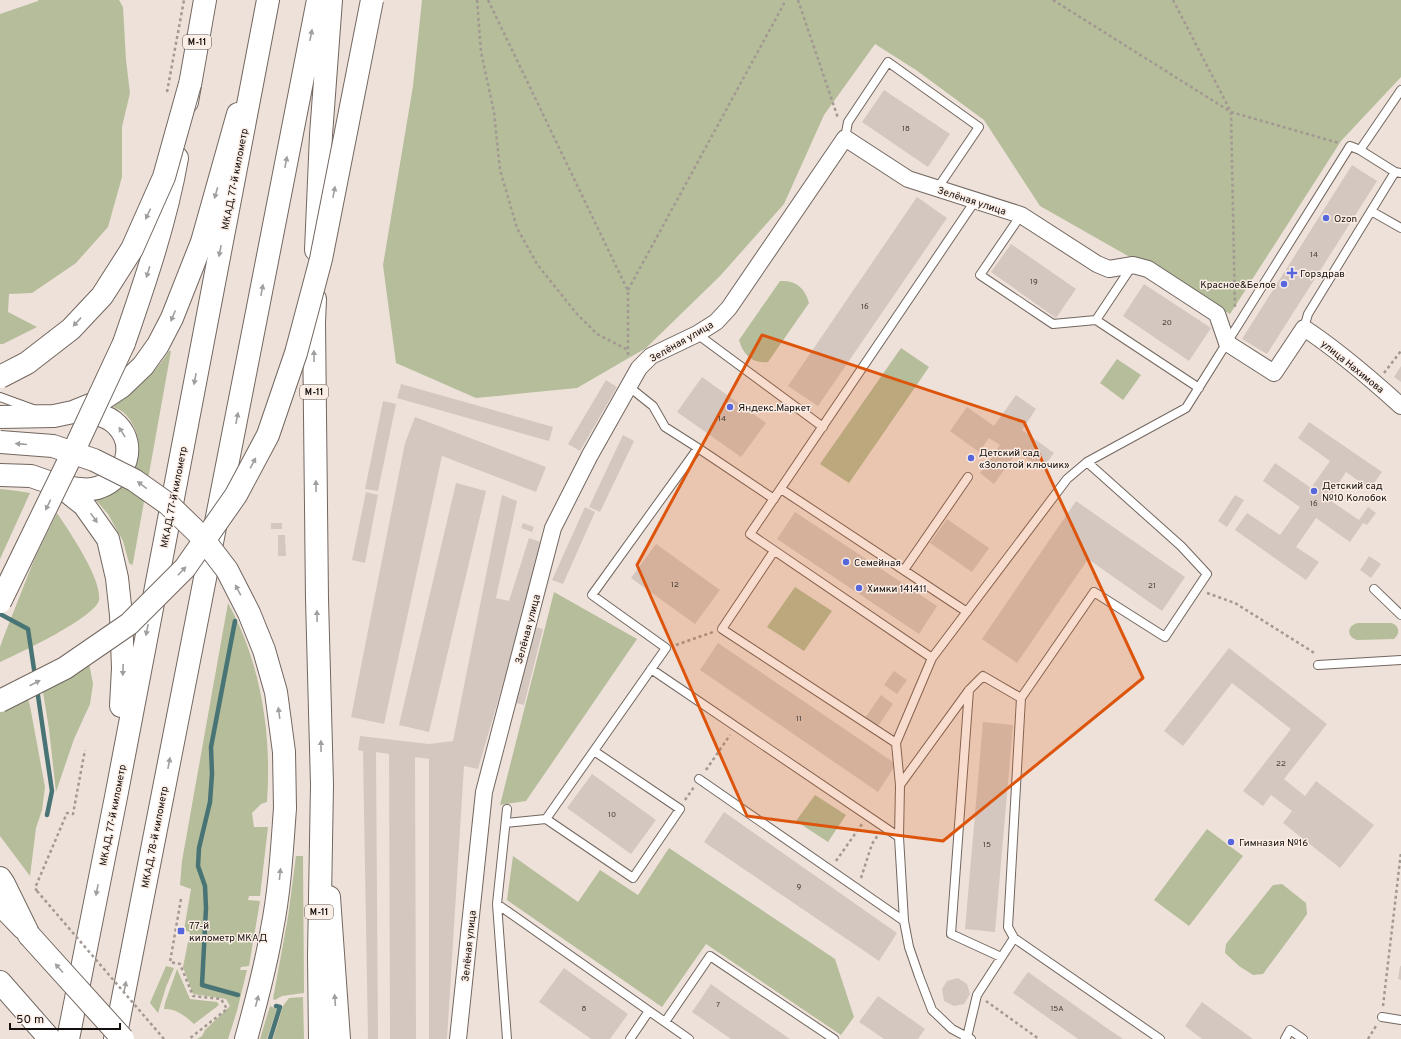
<svg xmlns="http://www.w3.org/2000/svg" width="1401" height="1039" font-family="Overpass,sans-serif">
<rect width="100%" height="100%" fill="#eee1d9"/>
<path fill="#b5bd9a" d="M38,0H119L123,7L126,60L130,93L122,127V177L108,227L76,263L32,293L9,294L8,312L37,327L3,344H0V14L38,1Z
M422,0H1401V77L1341,141L1230,314L1040,206L984,120L916,70L875,44L824,115L784,204L720,276L646,348L577,388L476,398L396,363L383,265L413,86Z
M780,281C796,280 805,288 809,303L768,362C753,364 743,355 739,340Z
M901,348L929,367L849,483L820,464Z
M169,351H171L133,563L132,565L129,563L123,541L108,514L95,499V497C100,496 106,497 110,495C142,481 149,435 123,412C120,410 115,408 112,406L111,404C135,390 155,374 169,351Z
M1117,359L1141,375L1123,400L1100,383Z
M0,489L18,491L30,493L0,559Z
M57,513C69,531 102,579 99,600C96,617 18,654 0,662V647L4,636L34,560Z
M795,587L832,611L804,651L767,627Z
M554,592L637,639L526,801L500,805Z
M228,603C261,663 272,734 267,802L261,804L252,813L254,827H268L260,896H249L248,900L260,901L249,966L241,967L240,970H247L237,1011L228,1039H197L202,1036L205,1030L230,1006L226,999L193,994L183,967L190,932L184,930L191,889L180,885L182,861Z
M1358,623H1391C1399,625 1401,633 1394,639L1357,640C1346,637 1347,625 1358,623Z
M88,658L93,684L90,704L74,739L56,792L49,729L42,686Z
M26,692L30,706L45,787L42,810L36,828L30,876L0,836V707Z
M815,795L846,815L828,842L796,821Z
M1207,829L1243,856L1189,926L1154,900Z
M669,848L835,959L854,1017L841,1035L706,944L662,1007L507,900L513,856L578,902L600,870L638,895Z
M296,856H303L304,993L282,996L275,1000L273,999L288,917Z
M1282,884L1306,903L1307,914L1300,924L1263,974L1253,975L1239,966L1225,953L1226,944L1273,885Z
M166,966L174,968L166,987L158,1013L150,1003Z
M177,969L190,999L217,1002L219,1005L194,1024C185,1016 176,1008 164,1009L165,1003Z
M303,997L304,1039H273L283,1006L289,998Z
M270,1006L277,1009L267,1039H260Z"/>
<g fill="none" stroke-linecap="round" stroke-linejoin="round">
<path stroke="#497475" stroke-width="4.5" d="M0,614L28,629L35,676
M235,621L211,747L212,774L210,802L199,848L198,866L205,886L206,908L202,985L238,995
M37,689L52,791L47,815
M270,1039L280,1007L276,1006"/>
</g>
<path fill="#d4c7c0" d="M884,90L950,134L928,167L862,122Z
M1352,165L1377,181L1267,354L1242,339Z
M917,197L947,218L818,406L788,386Z
M1011,244L1076,289L1056,318L991,272Z
M1144,284L1211,328L1189,361L1123,316Z
M1401,366V382L1394,377Z
M702,377L766,423L741,457L677,412Z
M606,380L617,387L580,451L568,444Z
M401,384L553,427L549,441L397,398Z
M1016,395L1036,409L1022,430L1054,453L1042,469L1017,452L994,484L980,473L1000,445L989,438L979,452L950,431L967,407L994,426Z
M383,401L396,404L378,491L365,489Z
M415,417L546,467L536,492L442,456L384,724L351,717L405,443Z
M1309,422L1382,472L1370,489L1346,472L1328,499L1359,520L1368,507L1376,513L1367,525L1363,523L1350,542L1316,518L1296,547L1319,562L1306,580L1235,530L1247,513L1280,535L1300,507L1263,481L1275,463L1311,488L1330,461L1298,438Z
M623,435L634,441L600,512L589,507Z
M456,483L486,491L429,732L399,725Z
M366,492L378,495L365,563L352,560Z
M502,495L517,501L496,598L509,601L529,538L544,543L478,769L464,766L447,1039H429V759L415,757L416,1039H390L389,754L376,752L378,1039H368L363,751L358,750L360,736L429,744L453,741Z
M1235,495L1244,500L1227,527L1218,521Z
M1076,501L1185,577L1162,611L1088,559L1017,663L982,639Z
M585,507L595,512L563,584L552,580Z
M795,512L937,606L919,634L777,539Z
M947,519L989,548L972,572L930,543Z
M271,523H282V529H271Z
M523,523L534,527L532,532L521,528Z
M278,535H285L286,556H278Z
M656,544L720,590L695,624L631,578Z
M1369,556L1381,564L1371,578L1360,570Z
M531,626L543,629L524,705L512,702Z
M718,643L896,764L878,792L700,670Z
M1229,648L1327,724L1284,779L1305,796L1316,781L1374,825L1340,868L1283,823L1292,811L1271,795L1263,806L1243,791L1291,729L1232,683L1183,746L1164,731Z
M894,671L907,680L897,694L884,685Z
M881,695L893,704L878,726L865,718Z
M983,722L1013,725L995,932L965,929Z
M592,774L656,820L631,854L567,808Z
M724,812L897,933L879,961L704,842Z
M1400,966H1401V980L1398,979Z
M564,968L628,1014L610,1039H591L539,1002Z
M1028,972L1101,1024L1123,1039H1078L1013,993Z
M958,978L967,984L970,994L964,1004L954,1006L944,1001L942,989L947,981Z
M711,984L726,995L790,1039H731L692,1012Z
M878,996L925,1029L918,1039H884L859,1022Z
M1202,1002L1253,1039H1202L1185,1026Z"/>
<g fill="none" stroke-linecap="round" stroke-linejoin="round">
<g stroke="#726760" stroke-width="10">
<path id="lane" d="M845,138L848,122L888,62L979,127L937,189
M1360,150L1401,90
M1371,211L1401,228
M1021,215L980,275L1053,324L1096,320
M1132,266L1096,320L1199,388
M1304,328L1308,314L1395,172
M697,334L823,427
M0,397L33,409
M698,448L774,499
M781,489L967,612
M774,551L722,629L896,743
M904,570L968,477
M1374,589L1401,615
M932,658L750,534L975,201
M1318,665L1401,660
M651,669L899,837
M969,690L951,934L1001,957
M1021,698L1008,927L1014,938L1160,1039
M699,779L904,921
M900,785L969,690L983,676L1021,698L1094,592L1165,637L1207,574L1181,546L1087,462
M546,819L666,648L592,595L698,448L665,427L653,406L628,386
M506,823L546,819L633,878L680,809L594,751
M497,904L689,1039
M1382,1017L1401,1020
M665,1022L710,956L834,1039
M507,1039L497,904L507,809
M630,1039L649,1011
M965,1039L967,1037L952,1029L932,1010L919,976L909,947L904,921L899,837L900,785L896,743L932,658L1067,479L1087,462L1186,408L1350,146L1360,150L1395,172L1401,173
M971,1039L967,1037L977,995L1014,938
M1285,1039L1290,1030L1303,1039"/>
</g>
<g stroke="#726760" stroke-width="18">
<path id="street" d="M458,1039L484,792L553,528L590,455L639,368L651,356L697,334L716,322L729,308L845,138L908,179L1021,215L1097,264L1109,269L1133,265L1148,269L1217,314L1227,343L1274,373L1304,328C1339,351 1370,378 1401,406"/>
</g>
<g stroke="#726760" stroke-width="24">
<path id="secondary" d="M0,417L54,416L73,412L98,402L121,387L143,366L158,345L172,318L202,242L238,114
M60,486C73,488 87,492 100,487C126,478 137,445 117,425C106,413 89,413 74,412
M329,897L339,1039"/>
</g>
<g stroke="#726760" stroke-width="24">
<path id="primary" d="M0,904L23,928
M0,982L50,1039
M246,1039C256,1003 266,966 272,929C280,889 282,848 285,808"/>
</g>
<g stroke="#726760" stroke-width="24">
<path id="highway" d="M187,102L205,0
M316,250L321,135L331,0
M315,299L314,323L317,599L322,785L319,956L320,1039
M124,343C145,282 166,221 177,158
M0,475L31,476L60,486L84,505L108,539L117,578L121,615L123,668L121,706
M0,878L4,884L29,935
M68,1039L116,797L268,0
M115,1039L318,0"/>
</g>
<path stroke="#a39993" stroke-width="2.5" stroke-dasharray="3 3" stroke-linecap="butt" d="M477,0L481,52L494,112L500,170L517,228L537,264L576,313L597,334L628,350
M488,0L628,291V358
M798,0L838,118
M1053,0L1231,112L1235,309
M1173,0L1231,112L1339,143
M167,92L184,0
M628,290L786,0
M1384,373L1401,351
M1207,593L1235,603L1316,654
M676,645L713,632
M706,770L730,735
M685,800L694,787
M836,861L862,824
M861,878L872,844L878,835
M37,891L35,888L67,813L73,814L85,750
M181,899L170,962L180,964L193,996L221,999L227,1009L189,1039
M986,1001L1039,1039
M1383,1006L1401,852
M1368,1039L1376,1026"/>
<use href="#lane" stroke="#fff" stroke-width="8"/>
<use href="#street" stroke="#fff" stroke-width="16"/>
<use href="#secondary" stroke="#fff" stroke-width="22"/>
<use href="#primary" stroke="#fff" stroke-width="22"/>
<use href="#highway" stroke="#fff" stroke-width="22"/>
<g stroke="#726760" stroke-width="24" stroke-linecap="butt">
<path id="primary-bridge" d="M0,377L27,363L71,329L102,296L132,249L164,177L190,84
M0,442L53,446L94,460L134,480L168,504L201,536L227,570L249,613L264,650L276,692L284,752L285,808
M0,701L65,668L129,624L185,568L236,495L268,435L296,353L321,259L372,0"/>
</g>
<g stroke="#726760" stroke-width="24" stroke-linecap="butt">
<path id="highway-bridge" d="M0,602L76,446L124,343
M29,935L123,1039"/>
</g>
<path stroke="#a39993" stroke-width="2.5" stroke-dasharray="3 3" stroke-linecap="butt" d="M37,891L164,1039"/>
<use href="#primary-bridge" stroke="#fff" stroke-width="22"/>
<use href="#highway-bridge" stroke="#fff" stroke-width="22"/>
</g>
<defs><path id="oneway-solid" d="M-6-.8H1V-3.2L6.5 0L1 3.2V.8H-6Z"/></defs>
<g fill="#a19f9e">
<use href="#oneway-solid" transform="translate(311 35) rotate(-79)"/>
<use href="#oneway-solid" transform="translate(286 162) rotate(-79)"/>
<use href="#oneway-solid" transform="translate(334 192) rotate(-79)"/>
<use href="#oneway-solid" transform="translate(216 193) rotate(106)"/>
<use href="#oneway-solid" transform="translate(148 214) rotate(115)"/>
<use href="#oneway-solid" transform="translate(220 251) rotate(101)"/>
<use href="#oneway-solid" transform="translate(148 272) rotate(107)"/>
<use href="#oneway-solid" transform="translate(262 290) rotate(-79)"/>
<use href="#oneway-solid" transform="translate(173 316) rotate(113)"/>
<use href="#oneway-solid" transform="translate(77 322) rotate(133)"/>
<use href="#oneway-solid" transform="translate(314 356) rotate(-91)"/>
<use href="#oneway-solid" transform="translate(195 379) rotate(101)"/>
<use href="#oneway-solid" transform="translate(237 418) rotate(-79)"/>
<use href="#oneway-solid" transform="translate(122 432) rotate(-122)"/>
<use href="#oneway-solid" transform="translate(21 444) rotate(-175)"/>
<use href="#oneway-solid" transform="translate(253 463) rotate(-62)"/>
<use href="#oneway-solid" transform="translate(142 485) rotate(-143)"/>
<use href="#oneway-solid" transform="translate(316 486) rotate(-91)"/>
<use href="#oneway-solid" transform="translate(48 505) rotate(116)"/>
<use href="#oneway-solid" transform="translate(94 518) rotate(55)"/>
<use href="#oneway-solid" transform="translate(182 571) rotate(-46)"/>
<use href="#oneway-solid" transform="translate(238 590) rotate(-118)"/>
<use href="#oneway-solid" transform="translate(317 616) rotate(-91)"/>
<use href="#oneway-solid" transform="translate(147 630) rotate(101)"/>
<use href="#oneway-solid" transform="translate(123 670) rotate(92)"/>
<use href="#oneway-solid" transform="translate(35 683) rotate(-27)"/>
<use href="#oneway-solid" transform="translate(279 713) rotate(-98)"/>
<use href="#oneway-solid" transform="translate(321 746) rotate(-91)"/>
<use href="#oneway-solid" transform="translate(169 763) rotate(-79)"/>
<use href="#oneway-solid" transform="translate(280 874) rotate(-84)"/>
<use href="#oneway-solid" transform="translate(97 890) rotate(101)"/>
<use href="#oneway-solid" transform="translate(59 968) rotate(-132)"/>
<use href="#oneway-solid" transform="translate(125 987) rotate(-79)"/>
<use href="#oneway-solid" transform="translate(335 1000) rotate(-94)"/>
<use href="#oneway-solid" transform="translate(257 1001) rotate(-75)"/>
</g>
<path fill="#dd550c" fill-opacity="0.2" stroke="#dd550c" stroke-width="3" stroke-linejoin="round" d="M762,335L1024,422L1143,678L943,841L747,816L637,565Z"/>
<g fill="#5667de" stroke="#fbeee6" stroke-width="1.5">
<circle cx="1326" cy="218" r="4"/>
<path d="M1290 267h4v4h4v4h-4v4h-4v-4h-4v-4h4z"/>
<circle cx="1284" cy="284" r="4"/>
<circle cx="730" cy="407" r="4"/>
<circle cx="971" cy="458" r="4"/>
<circle cx="1314" cy="491" r="4"/>
<circle cx="846" cy="562" r="4"/>
<circle cx="859" cy="588" r="4"/>
<circle cx="1231" cy="842" r="4"/>
<rect x="177" y="927" width="8" height="8" rx="2"/>
</g>
<g text-anchor="middle" stroke-width="3" stroke-linejoin="round" paint-order="stroke">
<g font-size="8" fill="#443d3a">
<text x="906" y="131">18</text>
<text x="1314" y="257">14</text>
<text x="1034" y="284">19</text>
<text x="865" y="309">16</text>
<text x="1167" y="325">20</text>
<text x="722" y="421">14</text>
<text x="1314" y="506">16</text>
<text x="675" y="587">12</text>
<text x="1152" y="588">21</text>
<text x="799" y="721">11</text>
<text x="1281" y="766">22</text>
<text x="612" y="817">10</text>
<text x="987" y="847">15</text>
<text x="799" y="889">9</text>
<text x="718" y="1007">7</text>
<text x="584" y="1011">8</text>
<text x="1057" y="1011">15А</text>
</g>
<g fill="#fbeee6" stroke="#59524e" stroke-width="1">
<rect x="183" y="35" width="28" height="14" rx="3"/>
<rect x="300" y="385" width="28" height="14" rx="3"/>
<rect x="305" y="905" width="28" height="14" rx="3"/>
</g>
<g font-size="9" font-weight="bold" fill="#140f0d">
<text x="197" y="45">М-11</text>
<text x="314" y="395">М-11</text>
<text x="319" y="915">М-11</text>
</g>
<g font-size="10" fill="#140f0d" stroke="#fbeee6">
<text transform="translate(234 179) rotate(-79)" y="4">МКАД, 77-й километр</text>
<text transform="translate(972 200) rotate(18)" y="4">Зелёная улица</text>
<text transform="translate(681 341) rotate(-30)" y="4">Зелёная улица</text>
<text transform="translate(1353 366) rotate(39)" y="4">улица Нахимова</text>
<text transform="translate(173 497) rotate(-79)" y="4">МКАД, 77-й километр</text>
<text transform="translate(527 629) rotate(-75)" y="4">Зелёная улица</text>
<text transform="translate(112 815) rotate(-79)" y="4">МКАД, 77-й километр</text>
<text transform="translate(154 837) rotate(-79)" y="4">МКАД, 78-й километр</text>
<text transform="translate(468 946) rotate(-84)" y="4">Зелёная улица</text>
</g>
<g font-size="10" fill="#140f0d" stroke="#fbeee6" text-anchor="start">
<text x="1334" y="222">Ozon</text>
<text x="1300" y="277">Горздрав</text>
<text x="1276" y="288" text-anchor="end">Красное&amp;Белое</text>
<text x="738" y="411">Яндекс.Маркет</text>
<text x="979" y="456">Детский сад<tspan x="979" dy="12">«Золотой ключик»</tspan></text>
<text x="1322" y="489">Детский сад<tspan x="1322" dy="12">№10 Колобок</tspan></text>
<text x="854" y="566">Семейная</text>
<text x="867" y="592">Химки 141411</text>
<text x="1239" y="846">Гимназия №16</text>
<text x="189" y="929">77-й<tspan x="189" dy="12">километр МКАД</tspan></text>
</g>
</g>
<path d="M10 1023v6h110v-6" fill="none" stroke="#140f0d" stroke-width="2"/>
<text x="16" y="1023" font-size="12" fill="#140f0d" stroke="#fbeee6" stroke-width="3" paint-order="stroke">50 m</text>
</svg>
